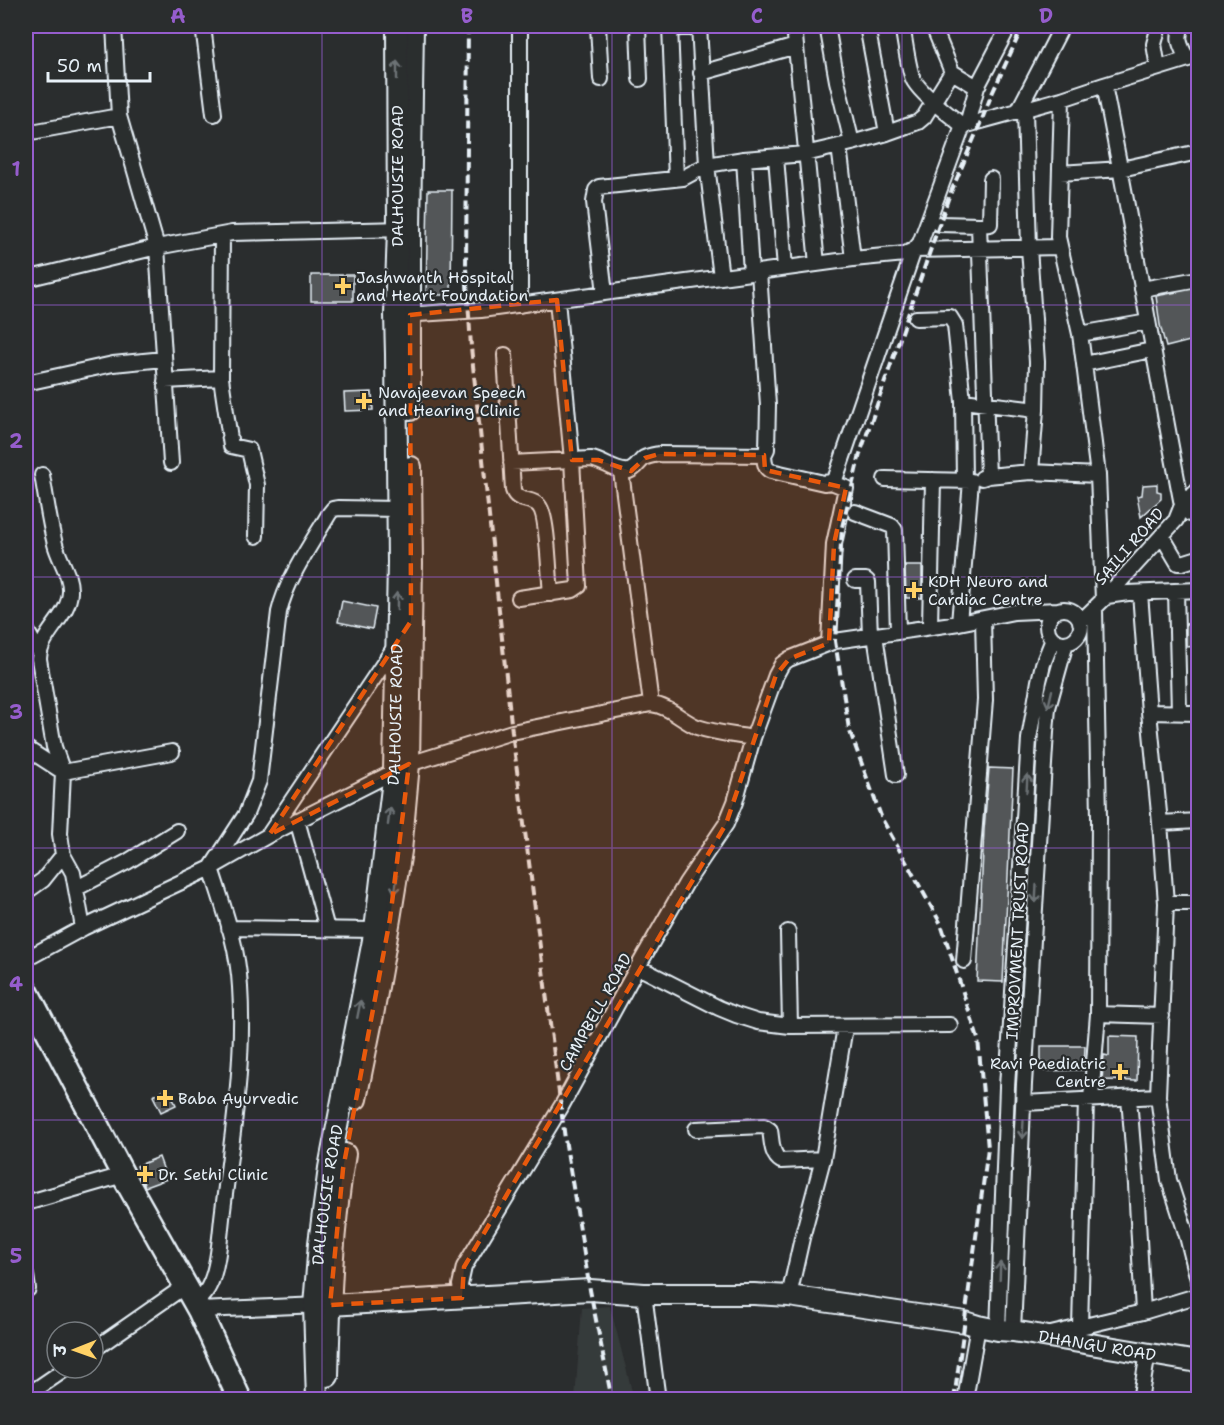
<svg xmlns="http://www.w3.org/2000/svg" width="1224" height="1425" font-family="'Shantell Sans','Playpen Sans Deva',sans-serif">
<rect width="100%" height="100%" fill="#2a2d2e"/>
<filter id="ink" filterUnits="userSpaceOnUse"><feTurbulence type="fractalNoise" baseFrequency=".0167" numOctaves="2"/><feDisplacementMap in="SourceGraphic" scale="12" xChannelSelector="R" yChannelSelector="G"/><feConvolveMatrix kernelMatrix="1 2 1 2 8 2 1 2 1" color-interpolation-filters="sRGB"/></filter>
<g filter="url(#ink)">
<path fill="#363a3b" d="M610,1306L634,1399H575L582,1308Z"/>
<path fill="#535759" stroke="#e8f1f8" stroke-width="1.5" d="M428,190H452L451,295H426Z
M311,275H353V301H311Z
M1198,288V339L1166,347L1160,325L1156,296Z
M372,392L373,410L345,411L344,393Z
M1157,484V491L1161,492V499L1141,517L1137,496L1142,495L1143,485Z
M905,566H922V598H906Z
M342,601L376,608L372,629L338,622Z
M1198,623V646L1186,647V624Z
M989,768L1013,769L1003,982L977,981L984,830Z
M1109,1036L1138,1037L1137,1081L1102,1080L1104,1055L1109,1056Z
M1041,1046H1085L1084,1070L1041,1071Z
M168,1088L176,1105L161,1112L153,1096Z
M159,1157L167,1179L145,1187L137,1166Z"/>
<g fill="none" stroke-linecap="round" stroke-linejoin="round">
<g stroke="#e8f1f8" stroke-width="18">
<path id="street" d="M203,26L214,114
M598,26L601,79
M638,26L640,79
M670,26L676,179
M699,26L707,165L721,277
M794,26L817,264
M827,26L837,81L852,143
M867,26L887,133
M902,26C905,39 908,70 914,81C924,97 949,114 963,126
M933,26L952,72L977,87
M1182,26C1176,40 1181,46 1187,59
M671,29L701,26
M1158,68L1154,44L1159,26
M701,73L796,46
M1104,85L1198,56
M1062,99L1058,237L1080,334L1084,364L1098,475L1103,600
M1025,110L1029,248L1037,362L1036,410L1031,472
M1018,111L1059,32
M119,116L157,247L171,463
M967,124L977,87L1009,26
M26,133L119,116L114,26
M839,146L853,259
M776,157L785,268
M744,159L751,273
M1060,173L1121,169L1198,152
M939,224L979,225L990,224L991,179
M979,225L988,476
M222,235L221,378L231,446L249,450L257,485L256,536
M26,279L157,247L232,233L405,229
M1142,289L1198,279
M605,293L594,202L596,190L599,187L683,178L707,165L744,159L805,154L852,143L887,133L918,122L924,117L952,72
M520,305V26
M403,315L481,310L853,259L905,254L914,250L920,243L963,126L1062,99L1104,85C1132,225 1155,365 1182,505L1190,514
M916,318L950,317L955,325L963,401L964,481
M1080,334L1148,322
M505,355L513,490C517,503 532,497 539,506C548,515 549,578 551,594
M1084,364L1152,350
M165,381L221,378
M26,383L113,364L164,359
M963,401L1036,410
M764,455C765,462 764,468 771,471L824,483L831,482L836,477L914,250L1060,247
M511,463L591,459C604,461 616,473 629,471C636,469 639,462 644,458C648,456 654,455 659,454L764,455L767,449L768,405L759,272
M621,471L651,704
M42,475C46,497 49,521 55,544C59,560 71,575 70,592C69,617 40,633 39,659L54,747L63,772L60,834L63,855L73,873L83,928
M982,478L988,476L1031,472L1098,475
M885,479L971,481L959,623
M855,512L892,526L895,530L898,632
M1162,536L1178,563H1182L1198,558
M855,580H866L868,582L870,636
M1176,591L1179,712
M1140,593L1149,712L1160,823L1166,903L1158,1096L1169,1180L1187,1236L1198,1280
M1107,596L1128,593L1198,590
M519,598L573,590L579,586L572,460L557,300
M1047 626a17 17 0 1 1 34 0a17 17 0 1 1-34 0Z
M1080,622L1107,596L1176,520L1182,505L1198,490
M930,627L933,480
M26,629L39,653
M875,635L896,775
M829,643L834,544L846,488L831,482
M1149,712L1198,713
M26,748L63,772L172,752
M297,820L327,929
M1160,823L1198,821
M270,833L396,645
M77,888L127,862L177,831
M26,892L43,880L63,855
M1166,903H1198
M229,928L375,930
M788,932L790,1026L950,1025
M26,959L83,928L211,868L269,835L409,764L512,732L651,704C669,706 681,720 697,727C715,733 735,735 753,738L776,675L782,664L789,659L835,641L959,623L1014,612L1058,610
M964,961L985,700L983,619
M638,967L719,1008L736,1015L758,1022L790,1026
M1098,1014L1162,1016
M1129,1098L1136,1185L1143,1312
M1091,1099L1098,1014L1099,817L1095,609
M1024,1103L1158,1096
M696,1129L764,1126L770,1130C772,1141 771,1155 781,1161L823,1159
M26,1203L123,1175
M26,1275L28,1289
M644,1294L658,1400
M789,1296L802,1238L823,1159L845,1027
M462,1298L460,1285L464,1267L561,1107L631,979L686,883L726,824L735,802L753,738
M195,1304C200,1298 206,1293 209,1286C219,1267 220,1232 223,1210C232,1137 245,1061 240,987C238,946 223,906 211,868L246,814L259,781L279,612C287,578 312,543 329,514L333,509L339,508L397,509
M199,1310L321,1305
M1080,1327L1086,1100
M998,1330L1007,1087L1029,739L1039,681L1043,664L1053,639
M1013,1331L1024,1084L1046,732L1048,708L1066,643
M1051,1334L1143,1312L1196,1296L1198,1292
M93,1350L185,1286
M29,1394L67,1368
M965,1400L978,1326
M1140,1400L1148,1353"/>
</g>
<g stroke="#e8f1f8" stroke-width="24">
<g id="secondary">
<path d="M410,410V229L413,26"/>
<path d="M356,1099L373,1015L390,919L401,851L409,764L412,563L411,467"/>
<path id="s1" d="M330,1305L590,1290L644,1294H754L789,1296L965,1322L978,1326L998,1330L1013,1331L1198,1362"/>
<path d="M328,1376C330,1301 332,1228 345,1154"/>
<path id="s2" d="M317,1400L314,1306L319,1243L329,1168L375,930L394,771L398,562L396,354L395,315L398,230L397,26"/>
</g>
</g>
<g stroke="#e8f1f8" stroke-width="27">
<path id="primary" d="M26,990L123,1175L199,1310L240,1400"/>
</g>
<use href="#street" stroke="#2a2d2e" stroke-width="14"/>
<use href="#secondary" stroke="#2a2d2e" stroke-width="20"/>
<use href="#primary" stroke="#2a2d2e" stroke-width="22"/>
<path stroke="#e8f1f8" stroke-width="4" stroke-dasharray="9 4.5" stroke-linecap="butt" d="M468,26L466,268L471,347L512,732L565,1139L590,1290L612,1400
M954,1400L988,1148L978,1039L941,924L882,819L849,729L835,641L842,527L860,454L948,199L981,122L991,96L1023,26"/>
</g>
<defs><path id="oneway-shaft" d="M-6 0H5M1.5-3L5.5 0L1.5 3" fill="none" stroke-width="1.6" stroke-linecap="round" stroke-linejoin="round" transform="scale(1.5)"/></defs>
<g stroke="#6c7275">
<use href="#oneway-shaft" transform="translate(397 70) rotate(-90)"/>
<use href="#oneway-shaft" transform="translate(397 601) rotate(-89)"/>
<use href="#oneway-shaft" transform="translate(1050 699) rotate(103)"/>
<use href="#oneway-shaft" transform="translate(1027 783) rotate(-87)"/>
<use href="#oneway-shaft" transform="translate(389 816) rotate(-83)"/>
<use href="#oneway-shaft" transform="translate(396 885) rotate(99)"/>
<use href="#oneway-shaft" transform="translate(1036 894) rotate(93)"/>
<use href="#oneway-shaft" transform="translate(359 1009) rotate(-79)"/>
<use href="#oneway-shaft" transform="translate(1023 1130) rotate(93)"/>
<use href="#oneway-shaft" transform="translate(1000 1271) rotate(-88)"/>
</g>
</g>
<path fill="#e8590c" fill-opacity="0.2" stroke="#e8590c" stroke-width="4.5" stroke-dasharray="12 8" stroke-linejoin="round" d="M557,300L572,460H598L631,471L645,458L659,454L764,455L765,470L846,488L834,544L829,643L789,659L776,675L726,824L464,1267L462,1298L330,1305L343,1169L390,919L409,764L269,835L411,621L410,315Z"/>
<path fill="none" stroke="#965dcd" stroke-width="1.5" stroke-opacity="0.55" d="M322,26V1400M612,26V1400M902,26V1400M26,305H1198M26,577H1198M26,848H1198M26,1120H1198"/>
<g fill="#ffd166" stroke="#2a2d2e" stroke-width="2">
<path d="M340 277h6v6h6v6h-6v6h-6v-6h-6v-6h6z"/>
<path d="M361 392h6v6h6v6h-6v6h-6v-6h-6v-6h6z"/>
<path d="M911 581h6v6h6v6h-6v6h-6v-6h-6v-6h6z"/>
<path d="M1117 1063h6v6h6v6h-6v6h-6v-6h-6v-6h6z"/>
<path d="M162 1089h6v6h6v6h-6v6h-6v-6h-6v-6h6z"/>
<path d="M142 1165h6v6h6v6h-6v6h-6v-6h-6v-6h6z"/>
</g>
<g text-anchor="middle" stroke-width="4.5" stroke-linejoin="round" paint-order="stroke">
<g font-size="16" fill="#e8f1f8" stroke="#2a2d2e">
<text transform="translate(397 176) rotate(-90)" y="6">DALHOUSIE ROAD</text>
<text transform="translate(1129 546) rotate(-49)" y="6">SAILI ROAD</text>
<text dy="6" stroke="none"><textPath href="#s2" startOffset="692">DALHOUSIE ROAD</textPath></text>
<text transform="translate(1017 931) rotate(-87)" y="6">IMPROVMENT TRUST ROAD</text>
<text transform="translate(595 1012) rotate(-61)" y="6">CAMPBELL ROAD</text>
<text dy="6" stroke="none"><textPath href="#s2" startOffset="206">DALHOUSIE ROAD</textPath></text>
<text dy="6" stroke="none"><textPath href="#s1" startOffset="772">DHANGU ROAD</textPath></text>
</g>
<g font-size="16" fill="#e8f1f8" stroke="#2a2d2e" text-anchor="start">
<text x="356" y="283">Jashwanth Hospital<tspan x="356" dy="18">and Heart Foundation</tspan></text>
<text x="378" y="398">Navajeevan Speech<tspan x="378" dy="18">and Hearing Clinic</tspan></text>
<text x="928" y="587">KDH Neuro and<tspan x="928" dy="18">Cardiac Centre</tspan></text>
<text x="1106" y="1069" text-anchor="end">Ravi Paediatric<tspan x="1106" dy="18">Centre</tspan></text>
<text x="178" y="1104">Baba Ayurvedic</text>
<text x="158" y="1180">Dr. Sethi Clinic</text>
</g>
</g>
<rect width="1224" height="1425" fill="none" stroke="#2a2d2e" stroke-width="66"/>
<g transform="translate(75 1350) rotate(269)"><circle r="28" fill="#2a2d2e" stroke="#767b7f" stroke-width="1.5"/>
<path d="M0-4.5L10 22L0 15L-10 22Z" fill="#ffd166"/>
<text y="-9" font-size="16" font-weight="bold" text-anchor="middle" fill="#e8f1f8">उ</text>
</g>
<path d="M48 72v9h102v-9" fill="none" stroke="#e8f1f8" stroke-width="3"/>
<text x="57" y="72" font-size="18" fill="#e8f1f8" stroke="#2a2d2e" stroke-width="4.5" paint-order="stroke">50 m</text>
<rect x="33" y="33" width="1158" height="1359" fill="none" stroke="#965dcd" stroke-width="2"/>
<g font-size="20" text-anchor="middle" font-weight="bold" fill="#965dcd">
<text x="178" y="23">A</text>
<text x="467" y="23">B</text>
<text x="757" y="23">C</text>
<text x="1046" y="23">D</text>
<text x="16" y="176">1</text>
<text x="16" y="448">2</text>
<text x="16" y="719">3</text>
<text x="16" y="991">4</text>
<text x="16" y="1263">5</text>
</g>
</svg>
